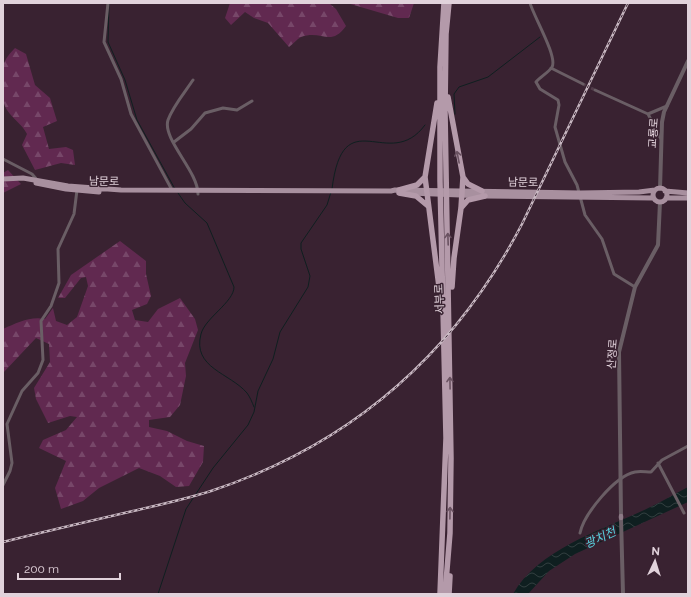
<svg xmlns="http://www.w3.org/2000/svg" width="691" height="597" font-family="Raleway,'Noto Sans KR',sans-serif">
<defs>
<pattern id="forest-firs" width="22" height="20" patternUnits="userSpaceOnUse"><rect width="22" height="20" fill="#612950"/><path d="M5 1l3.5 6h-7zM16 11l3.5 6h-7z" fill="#774769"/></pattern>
<pattern id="water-waves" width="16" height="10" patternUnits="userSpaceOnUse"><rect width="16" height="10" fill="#0f1f20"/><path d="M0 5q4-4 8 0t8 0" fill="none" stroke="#323f40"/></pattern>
</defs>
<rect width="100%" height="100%" fill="#392231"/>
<path fill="url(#forest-firs)" d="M230,3H329L336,9L346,26C330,48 322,29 301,37C297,39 293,44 289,47L268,23L254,18L245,12L231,25L225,18Z
M347,3H414L409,18H398Z
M15,48L26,54L35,85L50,98L57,121L43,127L49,149L66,147L73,150L75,165L61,163L35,170L22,145L27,134C22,124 13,119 7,110C1,102 1,76 3,66C5,59 10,53 15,48Z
M8,170L21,184L3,193V173Z
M120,241L146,261V274L151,296L147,304L132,310L135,320L148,322L158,309L180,298L195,319L198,330L185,363L186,376L180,405L170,417L149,420V427L167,431L187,441L204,446L203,462L189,486L176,487L160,476L139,468L99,488L83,501L61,509L55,488L66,461L39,448L43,440L66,430L77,417L70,416L48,423L36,399L34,388L50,362L49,344L36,338L3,373V329C17,323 30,316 45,319L53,308L56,321L67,325L77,317L88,286L86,277L81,278L65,298H58L71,275Z"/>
<path fill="url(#water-waves)" d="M688,487V502L575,554L549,571L528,594H513C538,550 599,531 642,511C658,504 673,495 688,487Z"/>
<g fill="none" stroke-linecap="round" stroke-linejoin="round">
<path stroke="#0f1f20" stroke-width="1" d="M109,3L108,42L125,80L137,120L175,189
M455,114L454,94L459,87L488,77L540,37
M332,189C343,98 389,174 425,125
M178,193L185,203L207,223L234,287C234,302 205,318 201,334C192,368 230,373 247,393C250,397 252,402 254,407
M158,594L186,509L213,468L248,425L254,412L258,391L273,359L280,332L308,287L310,276L301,249V243L327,205L331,192"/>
<path stroke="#523c4a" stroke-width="3" stroke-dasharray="3 1.5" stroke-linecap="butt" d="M583,84L595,90"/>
<path stroke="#6a5e65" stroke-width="3" d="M108,3L104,42L121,79L131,114L172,190
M530,3C533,15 558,57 552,67C548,73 540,77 536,82L540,89L558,100L559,105L555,127L565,162L577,185L585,215L602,239L614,274L635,287
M551,68L583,84
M193,80C185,92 173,106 168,120C162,139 198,171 198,194
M595,90L648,114
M661,139L648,114L667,106
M174,142L191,129L205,113L223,108L237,110L252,101
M3,159L32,174L38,181
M658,463L684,513
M3,485L10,471L12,463L7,424L22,391L38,373L43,360L41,321L51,306L59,283L58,249L74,214L77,190
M580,533C584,514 615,476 635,472C640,471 646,472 651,472L662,460L688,446"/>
<path stroke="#6a5e65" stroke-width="4" d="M660,189L662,122L664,112L688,61
M621,516L619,352L635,287L658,245L660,202
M621,518L623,594"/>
<path stroke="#8d7a86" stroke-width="4.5" d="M621,518V516"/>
<path stroke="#a8909f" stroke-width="5" d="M3,179L23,178L68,186L121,190L391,191L395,190L580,193L639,192L655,190
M36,183L66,189L99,192
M653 195a7 7 0 1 1 14 0a7 7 0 1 1-14 0Z
M665,191L688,193
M410,193L485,196L653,198
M666,198H688"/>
<path stroke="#b49aaa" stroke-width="5.5" d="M448,97L463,177L461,208L454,258L452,287
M437,103L425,177L439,287
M463,177L468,184L482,191
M399,190L417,185L425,177
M399,193L416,196L428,206
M461,208L468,200L485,196
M440,594L446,438L440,181V67L444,3
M445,594L450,533L451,458L445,111L446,34L449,3
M449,594L450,576"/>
<g stroke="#c9b9c3" stroke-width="2.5">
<path id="rail" d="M3,542C47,531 90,521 133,511C159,505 186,499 211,491C352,444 454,355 522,224L628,3"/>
</g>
<use href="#rail" stroke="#392231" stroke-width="1" stroke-dasharray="3" stroke-linecap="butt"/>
</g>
<defs><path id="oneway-shaft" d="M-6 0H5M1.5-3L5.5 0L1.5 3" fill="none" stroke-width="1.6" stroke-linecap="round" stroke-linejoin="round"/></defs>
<g stroke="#6a5261">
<use href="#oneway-shaft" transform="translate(458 157) rotate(-101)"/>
<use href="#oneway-shaft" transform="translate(448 239) rotate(-92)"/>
<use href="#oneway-shaft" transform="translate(450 383) rotate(-91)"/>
<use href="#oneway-shaft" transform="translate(450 513) rotate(-89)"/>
</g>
<g text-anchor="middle" stroke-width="3" stroke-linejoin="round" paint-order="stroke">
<g font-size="11" fill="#e1d2db" stroke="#392231">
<text transform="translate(653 133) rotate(-86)" y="4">교룡로</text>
<text transform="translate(104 181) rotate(1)" y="4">남문로</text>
<text transform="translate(523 182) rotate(1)" y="4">남문로</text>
<text transform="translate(439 299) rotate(-92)" y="4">서부로</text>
<text transform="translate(612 354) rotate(-86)" y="4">산정로</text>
</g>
<g font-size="12" font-style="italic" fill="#58d4e1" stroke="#392231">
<text transform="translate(600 538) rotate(-25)" y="4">광치천</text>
</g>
</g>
<rect width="691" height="597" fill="none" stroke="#e1d2db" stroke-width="8"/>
<g transform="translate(655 561) rotate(4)" stroke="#392231" stroke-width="3" paint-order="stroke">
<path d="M0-3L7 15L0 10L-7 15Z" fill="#e1d2db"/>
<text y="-6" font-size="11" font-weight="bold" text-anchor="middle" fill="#e1d2db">N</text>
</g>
<path d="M18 573v6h102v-6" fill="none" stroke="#e1d2db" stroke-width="2"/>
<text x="24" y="573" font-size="12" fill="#e1d2db" stroke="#392231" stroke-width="3" paint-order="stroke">200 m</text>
</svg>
